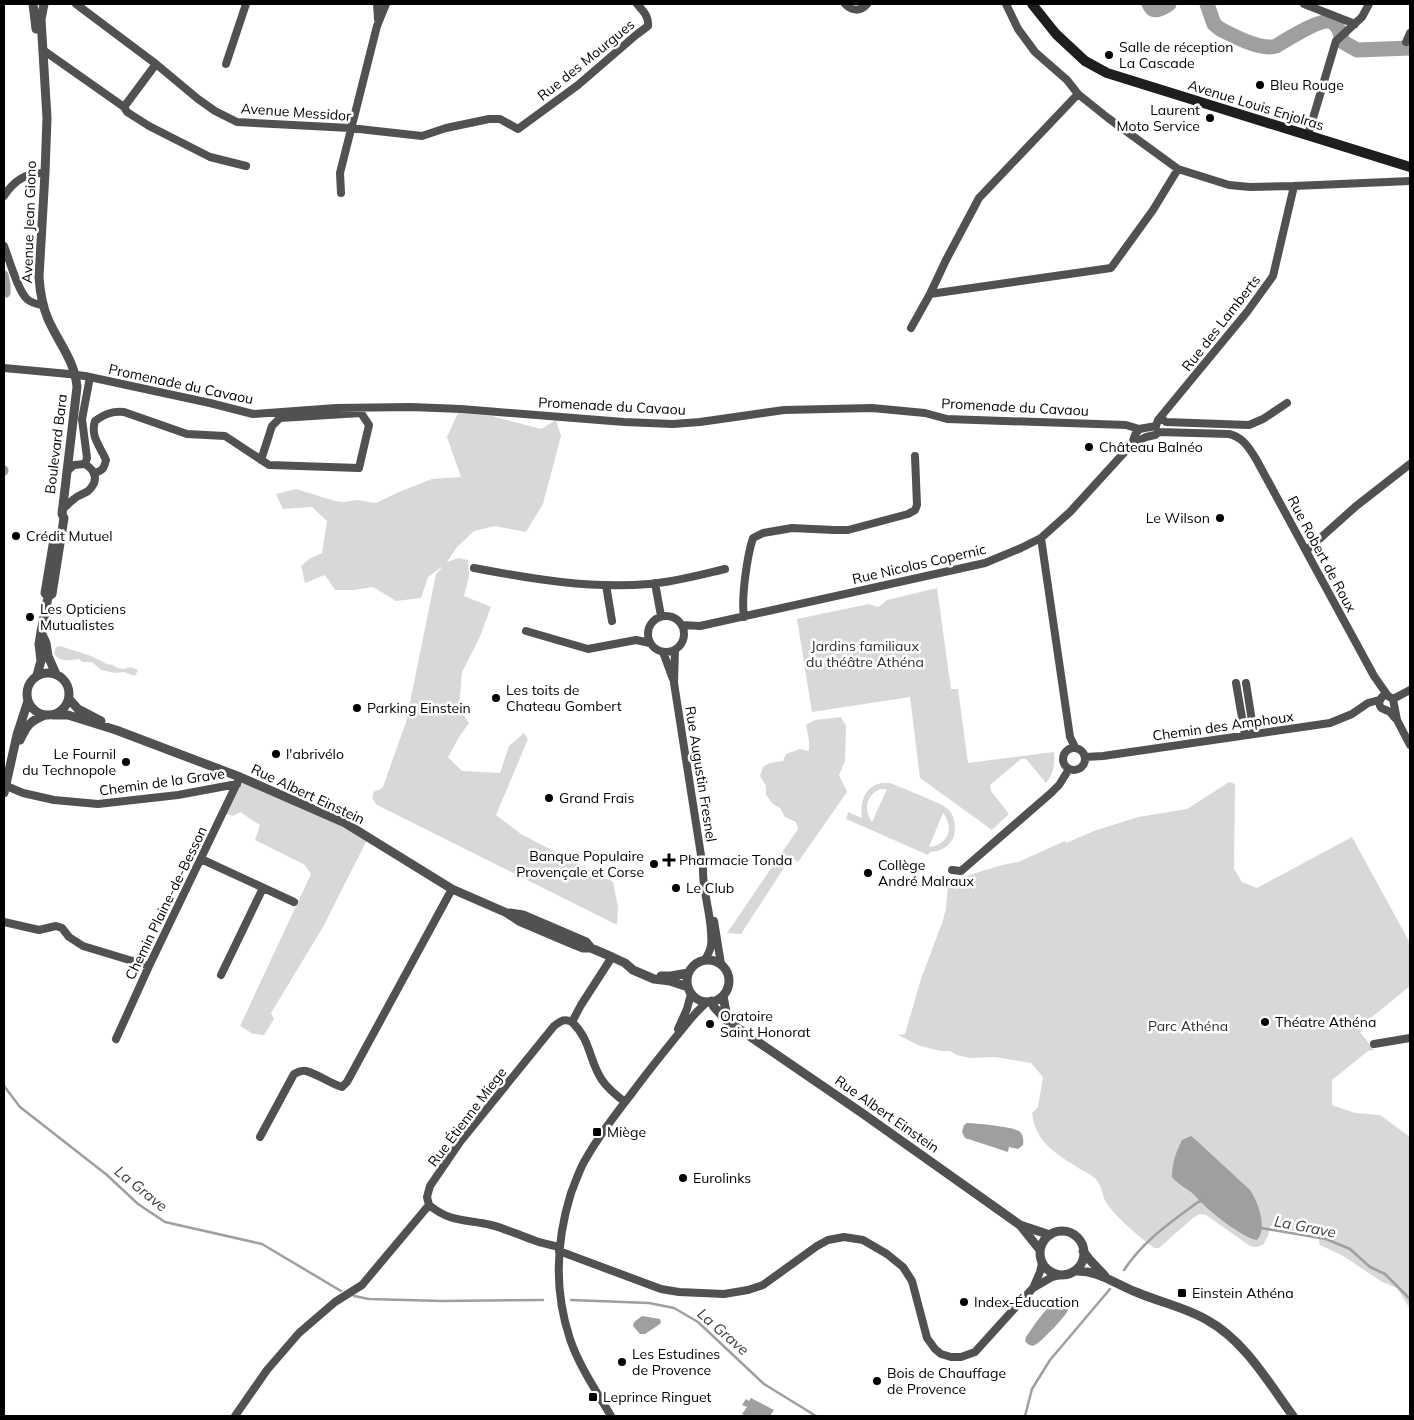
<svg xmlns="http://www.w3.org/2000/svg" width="1414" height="1420" font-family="Mulish,sans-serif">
<rect width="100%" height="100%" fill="#fff"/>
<path fill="#d8d8d8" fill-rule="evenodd" d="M458,413L492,416L541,429L556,420L561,436L543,504L526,532L495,526L474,531L457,547L447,562L458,558L468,560L469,576L464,596L491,607L479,639L462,672L459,708L469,723L459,737L448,757L462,771L500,773L509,746L524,733L528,739L496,815L521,834L613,882L618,907L617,925L377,805L372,798L374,791L379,790L383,787L406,722L436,574L443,566L428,577L421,598L396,601L373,587L354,590H335L325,575L305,583L301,566L309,559L322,553L327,521L312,507L283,509L276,494L296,489L335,501L344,502L357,500L376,503L399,492L432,479L461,477L447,437Z
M937,588L951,689H958L968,763L1054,752C1055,765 1054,773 1046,783L1026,759H1021L990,785L991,791L1009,814L992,830L920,778L910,697L812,712L797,619L869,604L877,607L880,606L887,600Z
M60,646L91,656L107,664L113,665L117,668L124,669L130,667L138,670L135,676L124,672L115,673L101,670L92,662H82L79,659C69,660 61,663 54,654L56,647Z
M841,717L846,726L845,761L839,775L847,792L798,862L791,857L741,934L727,933L798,829L796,822L785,817L780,808L773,804L766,795V786L760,776L763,767L770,763L783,761L786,754L800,749L809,751V741L806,725L815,720Z
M240,777L368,838L323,927L271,1013L274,1019L264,1035L253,1034L240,1026L311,874L305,865L255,840L260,825L240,812L233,816L223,813Z
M1229,782L1235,784L1234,869L1242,882L1257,888L1352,837L1410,943V986L1361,1026L1363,1030L1360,1032L1374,1050L1368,1051L1332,1080V1105L1355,1113L1380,1115L1410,1137V1309L1397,1288L1382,1282L1345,1257L1320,1245L1318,1236L1270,1226L1268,1236L1263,1245L1256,1247L1250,1246L1206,1215L1200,1214L1194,1217L1159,1248H1154C1137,1235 1120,1221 1107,1204C1102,1197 1103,1189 1098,1182C1094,1176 1086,1172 1080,1169C1057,1154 1036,1144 1032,1113L1038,1107L1043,1077L1031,1063L995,1057L971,1058L956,1055L950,1051H941L920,1046L898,1035L905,1034L921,979L942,923L946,909L948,883L958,884L966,882V876L1002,865L1018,862L1065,841L1066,843L1094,831L1138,817L1187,809Z
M881,783H890C901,788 943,803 949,810C955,817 956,828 954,836C950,847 940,851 930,852L928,855L846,819L848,812L862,818C860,801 864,788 881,783ZM881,789H887L872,822C863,810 866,794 881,789ZM943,813C955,828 948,845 929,847Z"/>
<path fill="#9f9f9f" d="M967,1123C975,1123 1013,1127 1019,1131C1023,1134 1024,1140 1023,1145L1018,1149L1009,1147L1008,1152L965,1138L962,1132L964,1125Z
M1191,1136L1197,1141L1250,1190C1258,1201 1268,1229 1257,1240C1245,1239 1211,1213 1202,1203C1198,1200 1195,1195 1191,1192C1184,1187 1178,1184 1172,1177C1172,1163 1176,1152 1182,1140Z
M1060,1300L1066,1302C1067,1305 1069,1307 1068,1310C1067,1315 1040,1343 1035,1345C1030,1347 1028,1344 1025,1341L1026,1337C1034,1326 1047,1304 1060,1300Z
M642,1316L660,1319L661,1322L660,1324L645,1334H640L633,1326L634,1322Z
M751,1398L774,1410L770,1416H746L742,1414L747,1407L742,1405L746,1399L749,1401Z"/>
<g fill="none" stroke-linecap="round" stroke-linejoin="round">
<path stroke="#9f9f9f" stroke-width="2.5" d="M4,1086L20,1107L107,1175L138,1204L165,1222L262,1244L341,1291
M1261,1228L1326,1239L1350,1249L1370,1267L1385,1274L1410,1299
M1124,1270C1144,1240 1170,1223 1198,1202L1203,1201
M354,1296L369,1299L442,1301L543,1300
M571,1300L649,1303L674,1308L698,1322L764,1384L816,1416
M1025,1416L1032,1389L1050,1360L1110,1289"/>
<path stroke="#9f9f9f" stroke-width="9" d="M4,275L6,285V293
M4,471V470"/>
<path stroke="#9f9f9f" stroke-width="15" d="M1149,4C1153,14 1162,9 1169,4
M1207,4L1214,24L1220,29C1234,36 1261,51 1276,46C1286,40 1322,17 1332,22C1339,25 1341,36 1343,42L1357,50L1410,48"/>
<path stroke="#515151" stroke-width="8" d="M76,4L156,64L198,99L215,111L237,122L350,128L422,136L446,128L489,119H500L518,129L578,85L636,35L648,26C649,16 643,11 637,4
M377,4L378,19
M845,4C852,11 860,12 867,4
M1006,4L1018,29L1035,52L1067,80L1078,94L1108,118L1178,169L1229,185L1250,187L1294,186
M1304,4L1355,24
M1406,42L1410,33
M43,50L124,107
M156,64L124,107L127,112L149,126L210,157L246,166
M226,64L246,4
M1308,135L1336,41L1362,17L1369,4
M341,193L340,173L377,26L386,4
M4,196C14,180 27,172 45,173
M4,246C9,259 18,291 27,299C31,303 37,304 42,305
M930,294L1111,268L1153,210L1178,169
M911,328L930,294L946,260L979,198L1078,94
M4,368L69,374
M85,376L210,403L253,414L336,408L411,407L461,409L624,422L673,424L700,422L784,410L872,408L925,413L947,419L1126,425L1139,429
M1161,418L1166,422L1249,425L1263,419L1287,403
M1156,426L1158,420L1247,312L1273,276L1294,186L1410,181
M1132,444L1135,435L1139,429L1156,426
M85,464L87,458L82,419L90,377
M94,473C103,471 104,468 106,460C100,446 90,436 95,421C105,414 112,411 124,412L187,434L225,436L269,465L359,468L369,425L361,413L280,418L272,426L261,460
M62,510C66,506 70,502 74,499C78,495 84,494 88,491C99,481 96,471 85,464L74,465L67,471
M1041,538L1070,737L1075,747
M1307,550L1355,507L1410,464
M474,568C532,579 590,589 649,584C675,582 700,575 725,569
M655,583L661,616
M606,585L612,621
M648 634a18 18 0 1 1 36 0a18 18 0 1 1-36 0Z
M744,617C741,599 747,556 753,538L763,533L792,528L834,530H848L908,514L915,510L917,505L915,456
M682,625L700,626L985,563L1021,548L1041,538L1070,512L1132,444L1146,437L1155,435L1159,432L1229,434C1243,437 1249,448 1256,459L1374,676L1388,696L1393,699L1397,720L1410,745
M526,631L588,649L636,640L650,643
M675,650L674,683L703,868C702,893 714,922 711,946C710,951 707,956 705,960
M663,652L673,679
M1236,683L1245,735
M1246,683L1254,734
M1382,697L1379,702C1380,709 1382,708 1388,711C1391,712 1393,716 1395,718
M1393,699L1410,690
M1063 759a11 11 0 1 1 22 0a11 11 0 1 1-22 0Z
M1085,757L1103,756L1330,723L1352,714L1368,703L1379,700
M4,785L23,793L54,800L98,804L178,795L237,784
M201,859L294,902
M952,870L961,871L1051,793L1059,785L1069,769
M714,921L721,964
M4,922L39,930L56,926L62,928L69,937L83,946L149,966
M221,975L263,888
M572,1022C591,1040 589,1061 602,1080C608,1089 617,1096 625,1102
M572,1022L581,1005L612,957
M678,1029L687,1009L691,994
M116,1039L149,966L240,777
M1374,1044L1410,1038
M260,1137L294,1074C298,1072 301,1070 306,1071C318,1074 329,1083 342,1087L347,1082L452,889
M429,1205C451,1223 466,1219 491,1225C507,1229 521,1236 536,1241C544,1244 552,1245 559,1247
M559,1251L661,1289L679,1292L724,1294L748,1290L763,1285L817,1246L828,1240L844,1237L863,1240L887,1254L903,1267L912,1281L927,1338L935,1349L941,1354L951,1357H961L975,1352L1033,1288L1040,1272L1042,1263
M1033,1288L1052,1277L1060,1275
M235,1416L267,1370L299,1333L335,1302L362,1285L429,1205L427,1197L430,1186L460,1142L554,1026C561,1021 564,1018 572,1022
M611,1416C597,1392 579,1366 570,1339C554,1291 556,1241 571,1193C575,1183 579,1171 584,1162C598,1137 615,1115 632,1093C649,1070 666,1049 684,1027C691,1018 698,1010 707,1002"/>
<path stroke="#515151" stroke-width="9" d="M33,4L36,29
M48,597L45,593L53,545
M41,632L46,643L48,656L56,674
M27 694a21 21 0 1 1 42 0a21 21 0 1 1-42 0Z
M37,675L41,661L39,644L41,632L48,597L52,594L64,518L62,514L77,387C75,361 58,342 48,319C42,305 40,292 39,277L45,173L47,118L41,19L44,4
M69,699L78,709L101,721
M53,715H68L116,730L240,777L345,823L452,889L507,913L519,921L566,941L583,948H591L612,957L625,963L633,970L654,979L670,981L688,987
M20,740C27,725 30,721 45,715
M4,793L17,735L28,701
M510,913L523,915L586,942L591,948
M687 981a21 21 0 1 1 42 0a21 21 0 1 1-42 0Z
M661,976H671L688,973
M723,996L726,1012L731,1019
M711,1001L714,1007L726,1020L862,1113L1020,1225L1040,1250
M1020,1225L1050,1235
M1040 1253a22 22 0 1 1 44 0a22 22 0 1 1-44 0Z
M1083,1251L1089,1259L1105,1276
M1075,1271C1098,1270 1115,1284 1136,1292C1159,1302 1185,1307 1207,1320C1245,1341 1268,1382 1293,1416"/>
<path stroke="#1e1e1e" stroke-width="10" d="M1032,4L1056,34L1085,61L1107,73L1410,167"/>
<path stroke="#515151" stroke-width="8" d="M69,374L85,376"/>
</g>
<g fill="#000" stroke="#fff" stroke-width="2">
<circle cx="1109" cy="55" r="5"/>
<circle cx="1260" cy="85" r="5"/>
<circle cx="1210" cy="118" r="5"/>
<circle cx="1089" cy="447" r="5"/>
<circle cx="1220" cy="518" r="5"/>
<circle cx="16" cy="536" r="5"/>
<circle cx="30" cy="617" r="5"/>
<circle cx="496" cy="698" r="5"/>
<circle cx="357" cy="708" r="5"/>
<circle cx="276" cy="754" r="5"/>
<circle cx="126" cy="762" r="5"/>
<circle cx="549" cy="798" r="5"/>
<path d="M666.5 852.5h5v5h5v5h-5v5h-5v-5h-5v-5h5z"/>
<circle cx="654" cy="864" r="5"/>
<circle cx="868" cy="873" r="5"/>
<circle cx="676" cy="888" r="5"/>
<circle cx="1265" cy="1022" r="5"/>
<circle cx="710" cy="1024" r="5"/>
<rect x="592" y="1127" width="10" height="10" rx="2.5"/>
<circle cx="683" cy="1178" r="5"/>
<rect x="1177" y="1288" width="10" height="10" rx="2.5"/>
<circle cx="964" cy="1302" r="5"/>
<circle cx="622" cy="1362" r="5"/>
<circle cx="877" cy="1381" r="5"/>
<rect x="588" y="1392" width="10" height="10" rx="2.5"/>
</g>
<g text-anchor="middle" stroke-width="5" stroke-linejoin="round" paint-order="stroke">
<g font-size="14" fill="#000" stroke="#fff" text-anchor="start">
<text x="1119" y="52">Salle de réception<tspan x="1119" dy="16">La Cascade</tspan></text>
<text x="1270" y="90">Bleu Rouge</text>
<text x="1200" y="115" text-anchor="end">Laurent<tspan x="1200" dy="16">Moto Service</tspan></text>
<text x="1099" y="452">Château Balnéo</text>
<text x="1210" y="523" text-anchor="end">Le Wilson</text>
<text x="26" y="541">Crédit Mutuel</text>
<text x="40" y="614">Les Opticiens<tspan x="40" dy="16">Mutualistes</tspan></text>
<text x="506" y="695">Les toits de<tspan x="506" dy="16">Chateau Gombert</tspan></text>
<text x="367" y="713">Parking Einstein</text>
<text x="116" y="759" text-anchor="end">Le Fournil<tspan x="116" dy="16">du Technopole</tspan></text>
<text x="286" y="759">l'abrivélo</text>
<text x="559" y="803">Grand Frais</text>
<text x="644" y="861" text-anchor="end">Banque Populaire<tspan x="644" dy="16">Provençale et Corse</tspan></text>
<text x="679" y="865">Pharmacie Tonda</text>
<text x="878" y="870">Collège<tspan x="878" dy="16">André Malraux</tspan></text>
<text x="686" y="893">Le Club</text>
<text x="720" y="1021">Oratoire<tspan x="720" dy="16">Saint Honorat</tspan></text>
<text x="1275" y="1027">Théatre Athéna</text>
<text x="607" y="1137">Miège</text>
<text x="693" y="1183">Eurolinks</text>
<text x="1192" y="1298">Einstein Athéna</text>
<text x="974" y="1307">Index-Éducation</text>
<text x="632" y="1359">Les Estudines<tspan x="632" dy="16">de Provence</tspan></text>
<text x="887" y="1378">Bois de Chauffage<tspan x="887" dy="16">de Provence</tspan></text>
<text x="603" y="1402">Leprince Ringuet</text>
</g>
<g font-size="14" fill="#000" stroke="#fff">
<text transform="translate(586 60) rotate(-39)" y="5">Rue des Mourgues</text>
<text transform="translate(1256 105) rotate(17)" y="5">Avenue Louis Enjolras</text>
<text transform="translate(296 112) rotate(4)" y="5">Avenue Messidor</text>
<text transform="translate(29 222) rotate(-88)" y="5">Avenue Jean Giono</text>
<text transform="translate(1221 323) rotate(-52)" y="5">Rue des Lamberts</text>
<text transform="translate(181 384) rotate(12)" y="5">Promenade du Cavaou</text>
<text transform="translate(612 406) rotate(3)" y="5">Promenade du Cavaou</text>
<text transform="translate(1015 407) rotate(3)" y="5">Promenade du Cavaou</text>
<text transform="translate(56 444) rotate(-83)" y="5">Boulevard Bara</text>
<text transform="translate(1322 554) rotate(62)" y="5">Rue Robert de Roux</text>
<text transform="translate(919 564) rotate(-13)" y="5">Rue Nicolas Copernic</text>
<text transform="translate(1223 726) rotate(-8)" y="5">Chemin des Amphoux</text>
<text transform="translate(701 774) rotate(81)" y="5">Rue Augustin Fresnel</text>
<text transform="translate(162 782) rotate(-8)" y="5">Chemin de la Grave</text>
<text transform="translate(308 794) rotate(25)" y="5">Rue Albert Einstein</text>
<text transform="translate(166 903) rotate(-64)" y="5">Chemin Plaine-de-Besson</text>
<text transform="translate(887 1114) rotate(35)" y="5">Rue Albert Einstein</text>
<text transform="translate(467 1117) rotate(-53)" y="5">Rue Étienne Miege</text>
</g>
<g font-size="14" fill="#2f2f2f" stroke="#fff">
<text x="865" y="651">Jardins familiaux<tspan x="865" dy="16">du théâtre Athéna</tspan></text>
<text x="1188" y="1031">Parc Athéna</text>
</g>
<g font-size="15" font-style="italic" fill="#404040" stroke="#fff">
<text transform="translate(141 1189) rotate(39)" y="5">La Grave</text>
<text transform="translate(1305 1227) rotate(11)" y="5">La Grave</text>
<text transform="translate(723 1332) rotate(41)" y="5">La Grave</text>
</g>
</g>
<rect width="1414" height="1420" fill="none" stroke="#000000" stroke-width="10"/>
</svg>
